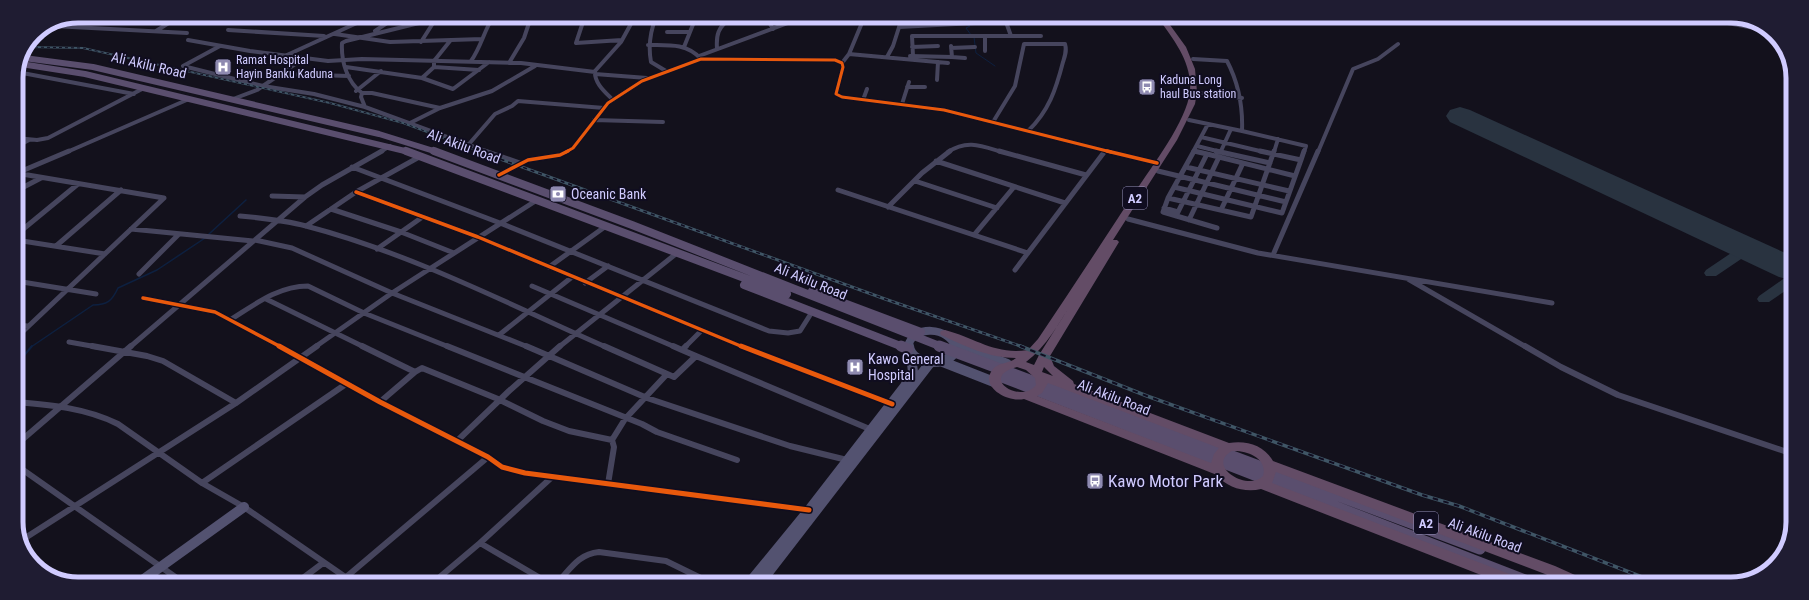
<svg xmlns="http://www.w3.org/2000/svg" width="1809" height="600" font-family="'Roboto Condensed',sans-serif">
<rect width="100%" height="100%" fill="#13111c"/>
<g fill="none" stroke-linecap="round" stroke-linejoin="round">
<path stroke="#0d2040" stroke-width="1" d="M951,18L961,22
M967,25L970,26L966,28L971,35
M974,37L976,53L995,66"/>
<path stroke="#0d2040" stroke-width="1.5" d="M209,234L246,200
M31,347L93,305C107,305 112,301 118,288L157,270L205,238"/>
<path stroke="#0d2040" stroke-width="2" d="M16,365L32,346"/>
<path fill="#293340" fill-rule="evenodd" d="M1748,244L1753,245L1755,248L1753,251L1716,276H1706L1704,273L1706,270L1743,245Z
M1792,276L1791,287L1769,302H1759L1757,299L1759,296L1786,277Z"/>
<path fill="#293340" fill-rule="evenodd" d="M1460,107L1470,110L1792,256L1791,280L1779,277L1450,122L1446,116L1450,110Z"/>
<path stroke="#46455d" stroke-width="4" d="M455,17L423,22L346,41L342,43C341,61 347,82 362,93L361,97L365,107L488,152
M582,17L583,22L576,43L622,40
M656,17C650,32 648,46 651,62L666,71
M766,17L773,29
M915,18H946
M1706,19L1765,30
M529,22L570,17
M583,22L654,21
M1006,22L1011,36
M53,26L187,33
M899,27L1070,18
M228,30L324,36
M156,31L180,16
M375,31L396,17
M667,32H690
M335,34L390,42L482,39
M985,37V51
M188,40L250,51L328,61L362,59L521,63L595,72
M421,42L435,20
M648,45C668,45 687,43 701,59
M684,47L696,17
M912,47L938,46
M951,48L975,47
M717,49C716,35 718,27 730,19L729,17
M849,54L948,63
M287,55L370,17
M699,56L804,17
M910,56L952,57L951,46
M913,56L912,36H1041
M887,57L893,46L902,18
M952,57L965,58
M471,61C481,47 484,31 493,17
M509,63L524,38L531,17
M842,63L849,54L864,18
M183,66L263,86L314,94L365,107
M183,66L220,46
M346,67L422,78L453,89L489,62
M434,67L479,70
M17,72L134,94
M282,74L349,76
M595,74L647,78
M422,78L434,67V61L450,41
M937,80L938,62
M907,87H925
M356,91L381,71
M362,93H372L440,108
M1199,93L1242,98
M233,99L257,90L304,58
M613,100C605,92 594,83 595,71L621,42L632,22
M863,100L867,89
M902,104L909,82
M594,120L663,122
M1189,120L1242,131C1243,106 1239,84 1227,61L1193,59
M993,122L1015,86L1024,44H1065C1067,51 1065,56 1063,62C1056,89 1049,111 1028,131
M410,123L440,108L492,91L535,66
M1242,131L1306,146L1304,152
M1201,137L1264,152
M16,138L37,140L48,138L144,88
M469,144L495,114L512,106L518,101L604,108
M1197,146L1221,152
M16,147L29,140
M1194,151L1196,152
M1221,151L1231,129
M67,152L189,99
M380,152L390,146
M566,152L573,148L608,103L642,81L701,59L835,60L842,63L843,67L836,94L842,97L944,110L1111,152
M948,152C967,139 982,146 1002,152
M1104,152L1105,150
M1193,152L1208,124
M1274,152L1278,139
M1318,152L1353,69L1378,59L1398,44"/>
<path stroke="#46455d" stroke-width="5" d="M485,151L520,163
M999,151L1086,175
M1107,151L1157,163
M1194,151L1168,198L1163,212L1217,228
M1216,151L1270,163
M1207,154L1295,176
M1301,160L1304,151
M936,161L1065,203
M352,167L500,223L769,331L788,333L800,331L812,312
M1186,167L1289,191
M1158,171L1286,202
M16,173L164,198L16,338
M17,173L69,151
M499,175L528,160L560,155L568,151
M915,181L997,208
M1174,187L1282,213L1301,160L1260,151
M838,190L1028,253
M16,191L41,178
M356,192L478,237L743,347
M272,196L305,197
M1168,198L1251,217L1274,151
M888,207L922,173L950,151
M1164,208L1178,212
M331,209L401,232L454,253
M1221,210L1243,163
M240,216C262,218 284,220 306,226C410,253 508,304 606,347
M1176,216L1207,154L1194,151
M1128,219L1258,253L1552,303
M1189,220L1219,157
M306,226L356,192L421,156
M131,229L253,241
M16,235L78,184
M974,235L1014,187
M16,240L105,254
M255,240L292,248L392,293L528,347
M56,246L121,190
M377,249L421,218
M1273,255L1318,151
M549,267L606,226
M1015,270L1105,151
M139,274L179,234
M1408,279L1526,347
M16,281L96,294
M585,283L608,266
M532,286L675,347
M143,298L215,312L281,347
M266,299L364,347
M230,320C254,305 278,286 308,286L364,313L449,347
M16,325L28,326
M499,335L572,277
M69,342L97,347
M130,347L305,197L322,185L382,151
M315,347L392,293L537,200
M559,347L677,253
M685,347L701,331"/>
<path stroke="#46455d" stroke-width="6" d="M92,346L147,356L163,361L236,403
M279,346L380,402L488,457L502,467L525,473L809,510
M362,346L415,372L380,402
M447,346L642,424L657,432L737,460
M526,346L647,398L790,446L847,460
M604,346L674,377L696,356L682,350L686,346
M673,346L682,350
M741,346L892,404
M1525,346L1561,367L1618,395L1790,453
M696,356L872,430
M415,372L422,368L498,399L543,421L569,431L612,440
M16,402C51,405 86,408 118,424L202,483L244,507L351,581
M457,441L509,391L560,346
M16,445L131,346
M16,465L181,581
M202,483L346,384
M608,484L614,447L612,440L625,419L667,374
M22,540L236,403L317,346
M480,543L547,582
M345,578L488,457
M299,581L323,563
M435,581L480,543L552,477
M558,582C571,568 579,554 599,552L666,561L709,582"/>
<path stroke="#535270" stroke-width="8" d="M956,344L964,347
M908,347C912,324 950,327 955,347"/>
<path stroke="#535270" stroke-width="10" d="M909,346C911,368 957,367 955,346
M961,346L1007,364
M943,362L994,382
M141,581L244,507
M750,582L809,510L905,386L913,372L911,355
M761,582L930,363"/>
<path stroke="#5a4e6e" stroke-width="6" d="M24,58L93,67L379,134L437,152
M21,64L85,74L409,152"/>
<path stroke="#5a4e6e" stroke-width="8" d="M406,151L787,294
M434,151L632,225L942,347
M744,285L903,347
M812,291L921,332"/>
<path stroke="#5a4e6e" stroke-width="11" d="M901,346L908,349
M939,346L1480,549
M997,375L1535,584"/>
<path fill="#634c66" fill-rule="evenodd" d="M1158,18H1165L1186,47L1195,69L1197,92L1195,104L1177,140L1113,240H1117L1119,242L1050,356L1054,366L1073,381L1074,384L1229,443C1246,440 1264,445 1273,461L1555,566L1586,580L1588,584H1567L1545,574L1276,472L1272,483L1525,580L1527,584H1504L1261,489C1246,493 1227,488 1217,475L1024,399C1009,403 978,387 993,369C999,362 1009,364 1016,358C989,358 965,346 941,335L940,333L941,331L945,330C976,338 994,355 1028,350L1038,339C1071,290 1103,241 1135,192C1152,166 1187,121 1190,91C1192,62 1174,40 1158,18ZM1073,301L1039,355L1034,365L1026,362C1047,346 1059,323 1073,301ZM1017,367L1026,370L1035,378L1036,385C1020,405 978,377 1017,367ZM1044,367L1053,376L1042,372ZM1048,383L1219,448L1214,454L1211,463L1037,396L1042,393ZM1232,451C1247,450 1268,458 1263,476C1248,492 1205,466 1232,451Z"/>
<g stroke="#3f5565" stroke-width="2">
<path id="rail-far2" d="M29,47L83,48L330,103L403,123L481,152"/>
</g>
<g stroke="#3f5565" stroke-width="3">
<path id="rail-far1" d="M478,151L885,299L1023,347"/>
</g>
<g stroke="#3f5565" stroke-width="3.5">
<path id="rail" d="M1020,346L1147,396L1422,495L1459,506L1660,584"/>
</g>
<use href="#rail-far2" stroke="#100d20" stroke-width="1" stroke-dasharray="3" stroke-linecap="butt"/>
<use href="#rail-far1" stroke="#100d20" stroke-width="1.5" stroke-dasharray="4" stroke-linecap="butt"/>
<use href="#rail" stroke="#100d20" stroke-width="2" stroke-dasharray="5.5" stroke-linecap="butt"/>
<g stroke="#100d20" stroke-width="5">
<path id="cycleway-far2" d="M566,152L573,148L608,103L642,81L701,59L835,60L842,63L843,67L836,94L842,97L944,110L1111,152"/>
</g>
<g stroke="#100d20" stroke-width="6">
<path id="cycleway-far1" d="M1107,151L1157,163
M499,175L528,160L560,155L568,151
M356,192L478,237L743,347
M143,298L215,312L281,347"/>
</g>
<g stroke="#100d20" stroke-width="8">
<path id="cycleway" d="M279,346L380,402L488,457L502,467L525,473L809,510
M741,346L892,404"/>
</g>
<use href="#cycleway-far2" stroke="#e8590c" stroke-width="3"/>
<use href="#cycleway-far1" stroke="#e8590c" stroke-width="3.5"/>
<use href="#cycleway" stroke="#e8590c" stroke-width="5"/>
</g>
<defs>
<g id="hospital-square" transform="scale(0.9)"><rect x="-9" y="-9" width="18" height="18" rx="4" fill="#8e8ab0" stroke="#100d20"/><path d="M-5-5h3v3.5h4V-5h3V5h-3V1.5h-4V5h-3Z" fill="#fff"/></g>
<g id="bus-square" transform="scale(0.9)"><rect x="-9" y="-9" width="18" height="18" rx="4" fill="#8e8ab0" stroke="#100d20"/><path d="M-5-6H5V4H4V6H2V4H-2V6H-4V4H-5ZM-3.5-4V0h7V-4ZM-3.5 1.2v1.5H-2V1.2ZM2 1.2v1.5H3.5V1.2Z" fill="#fff"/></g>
<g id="bank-square" transform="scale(0.9)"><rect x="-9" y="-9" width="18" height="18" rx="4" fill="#8e8ab0" stroke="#100d20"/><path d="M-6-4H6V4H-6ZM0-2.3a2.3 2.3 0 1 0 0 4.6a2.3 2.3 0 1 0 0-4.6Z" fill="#fff"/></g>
</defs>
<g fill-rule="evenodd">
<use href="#hospital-square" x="223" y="67"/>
<use href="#bus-square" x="1147" y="87"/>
<use href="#bank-square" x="558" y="194"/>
<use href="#hospital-square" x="855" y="367"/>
<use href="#bus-square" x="1095" y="481"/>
</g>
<g text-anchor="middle" stroke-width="4" stroke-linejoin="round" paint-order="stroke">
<g font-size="12" fill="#d0cbff" stroke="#100d20" text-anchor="start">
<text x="236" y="64">Ramat Hospital<tspan x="236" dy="14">Hayin Banku Kaduna</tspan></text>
<text x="1160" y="84">Kaduna Long<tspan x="1160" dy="14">haul Bus station</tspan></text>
</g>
<g fill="#100d20" stroke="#9692bc" stroke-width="1">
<rect x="1123" y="187" width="24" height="22" rx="3"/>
<rect x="1414" y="512" width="24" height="22" rx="3"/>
</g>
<g font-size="13" font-weight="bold" fill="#d0cbff">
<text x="1135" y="203">A2</text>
<text x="1426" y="528">A2</text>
</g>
<g font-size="14" fill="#d0cbff" stroke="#100d20">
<text transform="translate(149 65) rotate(13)" y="5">Ali Akilu Road</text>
<text transform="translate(464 146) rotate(20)" y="5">Ali Akilu Road</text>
<text transform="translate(811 281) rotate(22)" y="5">Ali Akilu Road</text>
<text transform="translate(1114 397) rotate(21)" y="5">Ali Akilu Road</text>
<text transform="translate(1485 535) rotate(20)" y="5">Ali Akilu Road</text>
</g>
<g font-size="14" fill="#d0cbff" stroke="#100d20" text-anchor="start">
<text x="571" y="199">Oceanic Bank</text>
<text x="868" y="364">Kawo General<tspan x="868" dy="16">Hospital</tspan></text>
</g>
<g font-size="17" fill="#d0cbff" stroke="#100d20" text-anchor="start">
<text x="1108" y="487">Kawo Motor Park</text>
</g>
</g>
<path d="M0 0H1809V600H0ZM78 23H1731A55 55 0 0 1 1786 78V522A55 55 0 0 1 1731 577H78A55 55 0 0 1 23 522V78A55 55 0 0 1 78 23Z" fill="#1f1c32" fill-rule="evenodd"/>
<path fill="none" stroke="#d0cbff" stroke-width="5" d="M78 23H1731A55 55 0 0 1 1786 78V522A55 55 0 0 1 1731 577H78A55 55 0 0 1 23 522V78A55 55 0 0 1 78 23Z"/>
</svg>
